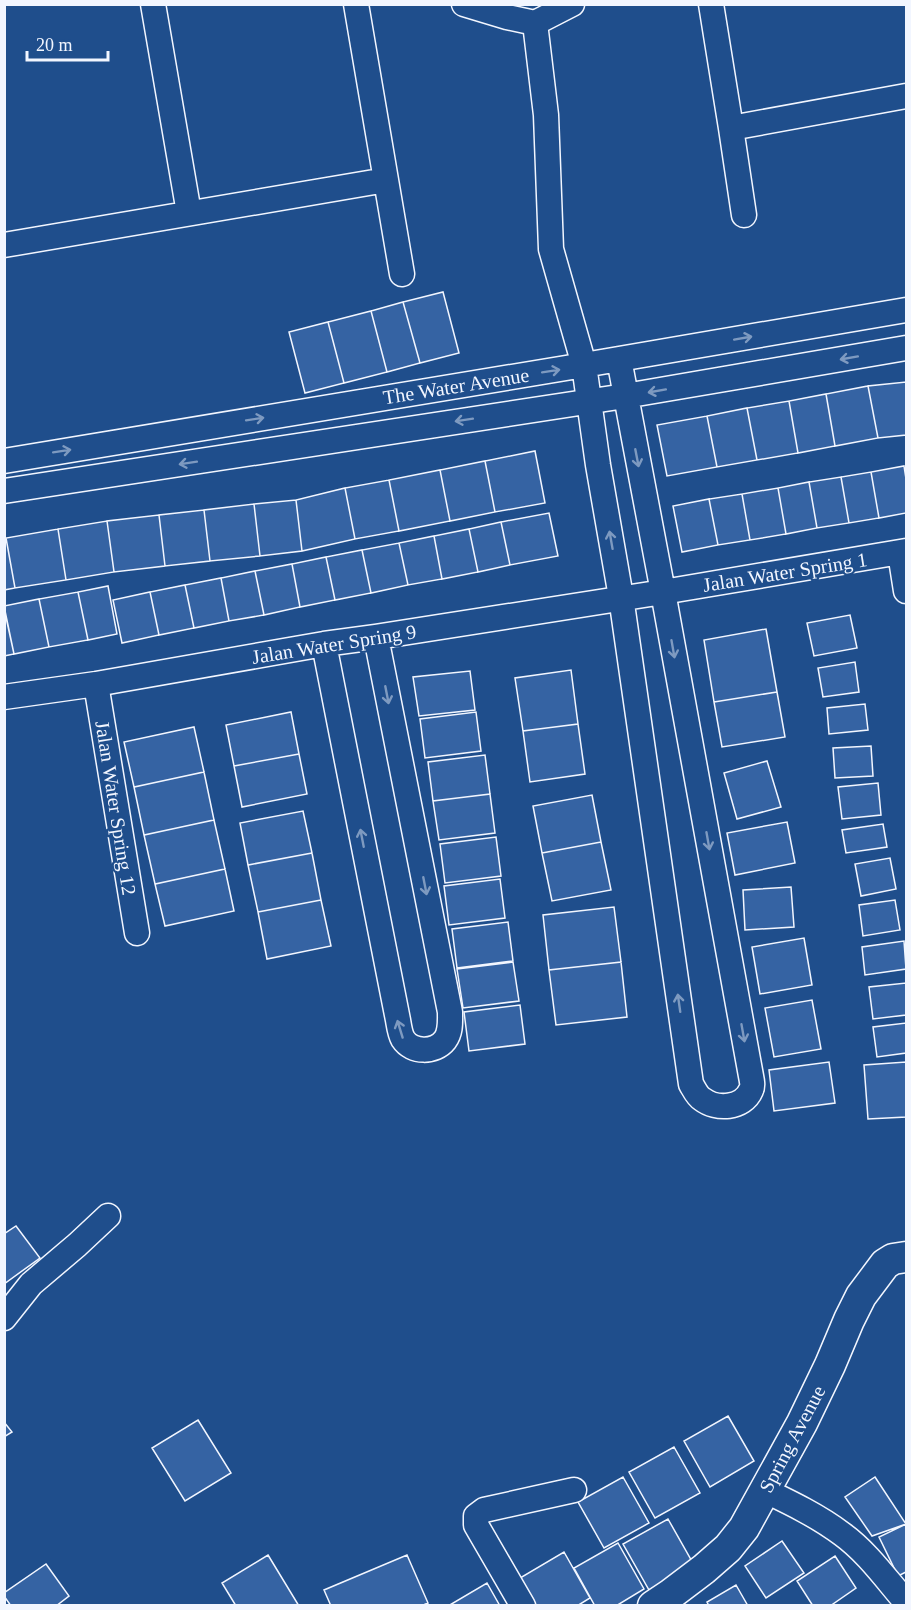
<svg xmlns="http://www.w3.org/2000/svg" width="911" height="1610" font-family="Georgia,serif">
<rect width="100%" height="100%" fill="#1f4e8c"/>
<path fill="#3563a3" stroke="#f2f6ff" stroke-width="1.5" d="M443,292L459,353L420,363L403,302Z
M403,302L420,363L387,372L371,311Z
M371,311L387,372L344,383L328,322Z
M328,322L344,383L305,393L289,332Z
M906,382V435L878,438L868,386Z
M868,386L878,438L835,446L826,394Z
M826,394L835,446L798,453L789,401Z
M789,401L798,453L757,460L747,408Z
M747,408L757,460L717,467L707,416Z
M707,416L717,467L667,476L657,425Z
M535,451L545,503L495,512L485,461Z
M485,461L495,512L450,521L440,470Z
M904,466L906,479V513L879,518L871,472Z
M440,470L450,521L399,531L389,480Z
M871,472L879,518L849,523L841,477Z
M841,477L849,523L817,528L809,482Z
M389,480L399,531L355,539L345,488Z
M809,482L817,528L786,534L778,488Z
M345,488L355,539L302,551L296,500Z
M778,488L786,534L750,540L742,494Z
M742,494L750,540L718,545L709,499Z
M709,499L718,545L682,552L673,506Z
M296,500L302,551L260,556L254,504Z
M254,504L260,556L210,561L204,510Z
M204,510L210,561L165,566L159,515Z
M549,513L558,556L510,565L501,522Z
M159,515L165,566L114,572L107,521Z
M107,521L114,572L66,580L58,529Z
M501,522L510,565L478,572L469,529Z
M58,529L66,580L15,588L6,538Z
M469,529L478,572L442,579L434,536Z
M434,536L442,579L408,585L399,543Z
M4,538H6L15,588L4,590Z
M399,543L408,585L371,593L362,550Z
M362,550L371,593L335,600L326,557Z
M326,557L335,600L300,607L292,564Z
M292,564L300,607L264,615L255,571Z
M255,571L264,615L229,621L221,578Z
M221,578L229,621L194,628L185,585Z
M185,585L194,628L159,635L150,592Z
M108,586L117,634L88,640L78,592Z
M78,592L88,640L49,647L39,599Z
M150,592L159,635L122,643L113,600Z
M39,599L49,647L14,654L4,606Z
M4,608L14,654L4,656Z
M850,615L857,648L814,656L807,623Z
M766,629L777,692L714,702L704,640Z
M855,662L859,692L823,697L818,668Z
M571,670L578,724L523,731L515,678Z
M470,671L475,710L419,716L413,677Z
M777,692L785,737L722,747L714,702Z
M865,704L868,730L829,734L827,708Z
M291,712L299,754L234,766L226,725Z
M476,712L481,751L425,758L420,719Z
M578,724L585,774L530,782L523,731Z
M194,727L204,772L134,787L124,742Z
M871,746L873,776L835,778L833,748Z
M299,754L307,794L242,807L234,766Z
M485,755L490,794L433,801L428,762Z
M767,761L781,807L737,819L724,773Z
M204,772L214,820L144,835L134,787Z
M878,783L881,815L842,819L838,787Z
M490,794L495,833L439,840L433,801Z
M592,795L601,842L542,853L533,806Z
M303,811L312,853L248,865L240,823Z
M214,820L225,869L155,884L144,835Z
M787,822L795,863L735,875L727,833Z
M883,824L887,847L846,853L842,830Z
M496,837L501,876L445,883L440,844Z
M601,842L611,890L552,901L542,853Z
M312,853L321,900L258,912L248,865Z
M890,858L896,889L861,896L855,864Z
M225,869L234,911L165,926L155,884Z
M500,879L505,918L449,925L444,886Z
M791,887L794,927L745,930L743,890Z
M321,900L331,946L267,959L258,912Z
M895,900L900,930L863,936L859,905Z
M614,907L621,962L549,970L543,915Z
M508,922L513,961L457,968L452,929Z
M804,938L812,985L760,994L752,947Z
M904,941L906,969L865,975L862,947Z
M513,962L519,1001L463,1008L457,969Z
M621,962L627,1017L556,1025L549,970Z
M906,983V1015L873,1019L869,987Z
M812,1000L821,1049L774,1057L765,1008Z
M520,1005L525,1044L469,1051L464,1012Z
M906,1023V1053L877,1057L873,1027Z
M829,1062L835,1103L774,1111L769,1070Z
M906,1062V1117L868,1119L864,1065Z
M16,1226L40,1258L4,1284V1234Z
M728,1416L754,1461L710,1487L684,1441Z
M198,1420L231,1473L185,1501L152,1448Z
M4,1422L12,1432L4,1437Z
M674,1447L700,1493L655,1518L629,1472Z
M623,1477L649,1523L604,1548L578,1502Z
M875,1477L906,1524L872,1536L845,1497Z
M668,1519L694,1565L649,1590L623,1544Z
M906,1524V1572L898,1576L879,1537Z
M782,1541L804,1573L766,1598L745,1566Z
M618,1543L644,1589L616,1606H595L574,1568Z
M564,1552L590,1598L577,1606H535L520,1578Z
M268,1555L299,1606H236L222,1583Z
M407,1555L428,1603L421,1606H331L324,1590Z
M835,1556L856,1588L830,1606H813L797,1581Z
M46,1564L69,1596L56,1606H11L4,1596V1593Z
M487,1583L500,1606H448Z
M736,1585L748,1606H709L707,1602Z"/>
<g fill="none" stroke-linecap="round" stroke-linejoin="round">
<g stroke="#f2f6ff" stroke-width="27">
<path id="minor" d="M153,4L189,213
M356,4L402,274
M464,4L507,17L535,23L572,4
M711,4L731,128L744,215
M535,23L546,115L551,249L584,365L598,465L621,597L691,1084C694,1089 697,1096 702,1099C716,1110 743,1109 751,1090C753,1086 752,1081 751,1076L663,592L619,359
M731,128L906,96
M4,245L386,180
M4,461L584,365L906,310
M4,491L625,396L906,348
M900,553L906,591
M324,644L398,1020C399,1026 400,1034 403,1039C412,1053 435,1053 445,1040C451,1032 450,1022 450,1012L376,637
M96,684L137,933
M4,697L96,684L324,644L376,637L663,592L906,551
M4,1318L31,1284L77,1245L108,1216
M764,1490C791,1503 818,1516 842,1534C867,1552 886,1579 906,1602
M523,1606L476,1525V1516L484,1510L574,1490"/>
</g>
<g stroke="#f2f6ff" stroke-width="33">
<path id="tertiary" d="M653,1606L671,1594L704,1569L728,1548L744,1528L802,1423L830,1365L849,1320L861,1296L885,1264L893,1259L906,1257"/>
</g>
<use href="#minor" stroke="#1f4e8c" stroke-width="24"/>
<use href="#tertiary" stroke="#1f4e8c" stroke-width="30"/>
</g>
<defs><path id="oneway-shaft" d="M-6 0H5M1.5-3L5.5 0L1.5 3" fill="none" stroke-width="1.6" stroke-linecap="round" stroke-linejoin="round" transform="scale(1.5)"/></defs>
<g stroke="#7e9ac0">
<use href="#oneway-shaft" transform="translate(743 338) rotate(-10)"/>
<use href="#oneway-shaft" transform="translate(849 358) rotate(170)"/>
<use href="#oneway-shaft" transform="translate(551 371) rotate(-9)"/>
<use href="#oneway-shaft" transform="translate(657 391) rotate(170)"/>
<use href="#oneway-shaft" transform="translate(255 419) rotate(-9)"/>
<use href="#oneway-shaft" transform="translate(464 420) rotate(171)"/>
<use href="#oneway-shaft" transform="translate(62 451) rotate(-9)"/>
<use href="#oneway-shaft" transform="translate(637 458) rotate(79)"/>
<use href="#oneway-shaft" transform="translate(188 463) rotate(171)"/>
<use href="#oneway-shaft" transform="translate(611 540) rotate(-100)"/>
<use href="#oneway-shaft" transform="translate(673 649) rotate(80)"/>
<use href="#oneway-shaft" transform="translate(387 695) rotate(79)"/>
<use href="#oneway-shaft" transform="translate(362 838) rotate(-101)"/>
<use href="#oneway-shaft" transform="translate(708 841) rotate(80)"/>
<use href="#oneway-shaft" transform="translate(425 886) rotate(79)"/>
<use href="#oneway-shaft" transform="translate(679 1003) rotate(-98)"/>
<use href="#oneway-shaft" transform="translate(400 1029) rotate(-107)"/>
<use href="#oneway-shaft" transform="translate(743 1033) rotate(80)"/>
</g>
<g text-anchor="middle" stroke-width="4.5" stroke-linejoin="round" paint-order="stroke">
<g font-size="20" fill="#f2f6ff" stroke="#1f4e8c">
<text transform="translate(456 386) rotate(-9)" y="7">The Water Avenue</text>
<text transform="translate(785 572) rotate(-9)" y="7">Jalan Water Spring 1</text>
<text transform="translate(334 644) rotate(-9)" y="7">Jalan Water Spring 9</text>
<text transform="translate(116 808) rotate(81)" y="7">Jalan Water Spring 12</text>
<text transform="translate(792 1439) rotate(-62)" y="7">Spring Avenue</text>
</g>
</g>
<rect width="911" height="1610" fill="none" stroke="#f2f6ff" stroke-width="12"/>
<path d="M27 51v9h81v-9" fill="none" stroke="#f2f6ff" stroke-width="3"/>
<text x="36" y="51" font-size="18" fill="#f2f6ff" stroke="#1f4e8c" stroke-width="4.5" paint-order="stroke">20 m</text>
</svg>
